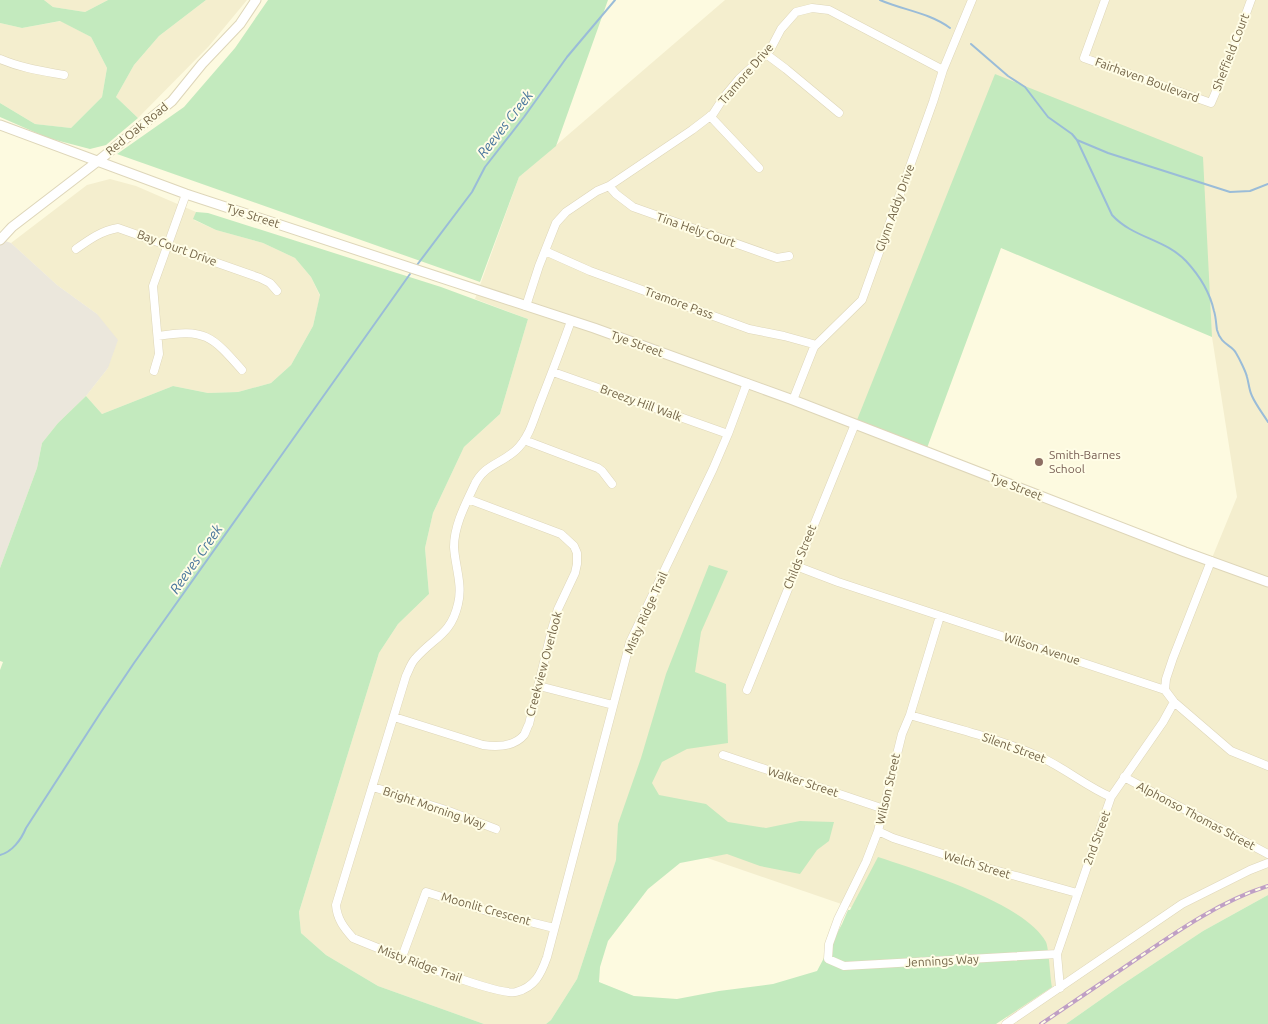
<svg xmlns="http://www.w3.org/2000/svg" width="1268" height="1024" font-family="Ubuntu,sans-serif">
<rect width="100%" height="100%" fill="#fdfae0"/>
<path fill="#f4eece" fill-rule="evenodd" d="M44,0H108L85,12L53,7Z
M206,0H247L209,46L138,118L116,97L134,65L159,36Z
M725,0H1268V895L1203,931L1120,986L1066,1024H1012L949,941L626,830L577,979L551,1020L546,1024H484L378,986L326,955L301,933L299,912L379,653L398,624L429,594L425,548L433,513L464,447L500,414L528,319L475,299L519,177ZM995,74L1212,337L1237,497L1212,558L927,448Z
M61,21L91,37L107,68L102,97L71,128L35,124L0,103V23L22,28Z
M110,179L136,186L196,212L194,220L216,230L263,243L295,258L311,277L320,296L313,326L291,365L271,383L238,392L208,393L173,386L102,414L86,396L108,368L97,314L57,285L11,243L87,185Z"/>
<path fill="#ebe7dc" d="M0,239L11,243L57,285L97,314L118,340L108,368L86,396L58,423L42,443L37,468L0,568Z"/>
<path fill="#c3eabe" d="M0,0H44L53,7L85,12L108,0H206L159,36L134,65L116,97L138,118L106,145L90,149L48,138L0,117V103L35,124L71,128L102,97L107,68L91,37L60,21L22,28L0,23Z
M268,0H608L556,146L519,177L480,282L117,154L184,107L235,48Z
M995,74L1203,157L1212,337L1001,248L927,448L857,420Z
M196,212L208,213L441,287L528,319L500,414L464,447L433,513L425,548L429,594L398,624L379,653L299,912L301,933L326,955L378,986L484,1024H0V670L3,662L0,661V568L37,468L42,443L58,423L86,396L102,414L173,386L208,393L238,392L271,383L291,365L313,326L320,295L311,277L295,258L263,243L216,230L193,219Z
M709,565L728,571L701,632L695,672L726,684L728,743L687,749L662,762L652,783L659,795L706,804L728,822L766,828L800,821L834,822L829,841L817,850L800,874L760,866L727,854L680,863L648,889L608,941L600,967L599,982L634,996L677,999L719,991L773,984L817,971L842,924L848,910H850L878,857C920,871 1025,903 1046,942C1049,949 1050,977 1052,987L996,1024H546L551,1020L577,979L616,860L618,824L641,758L666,674Z
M1268,895V1024H1066L1120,986L1203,931Z"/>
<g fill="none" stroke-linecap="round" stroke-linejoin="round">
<path stroke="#9abcd8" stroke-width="2" d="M880,0C903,10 930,13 950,28
M971,44L1008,76L1025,87L1048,117L1072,134L1077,140L1112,215C1133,238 1165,239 1186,261C1199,275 1210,293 1214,311C1216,317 1216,324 1217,330C1221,345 1232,345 1236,353C1239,358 1246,372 1247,377C1249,384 1249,390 1252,396C1256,405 1263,414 1268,422
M1077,140L1108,153L1230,192L1250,191L1268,184
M417,265L472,192L485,167L524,117L567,57L615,0
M0,855C12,852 21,840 26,828L101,712L134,663L410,274"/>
<g stroke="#ded6b9" stroke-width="9">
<path id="minor" d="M1105,0L1084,58L1211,103L1227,66L1251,0
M766,54L786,69L839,113
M0,59C21,68 42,71 64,75
M710,116L759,168
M609,186L616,194L633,207L777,258L789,256
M76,249C90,239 101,231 118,228L260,278L270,283L277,291
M545,251L590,271L749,329L784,336L813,344L814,347
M526,306L539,266L556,223L566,212L597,191L609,186L692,130L713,114L724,97L739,79L770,50L781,29L796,12L812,8L829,10L943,70
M571,321C561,349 551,375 540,403C534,418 530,435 519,447C504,464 484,463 474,486C465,505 454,526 454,547C455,566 463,585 458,604C451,635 434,637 415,659C411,663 409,670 406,676L336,905C337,919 344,928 353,938C377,948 498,997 516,992C535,987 541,974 547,957L630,642L713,469L728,434L747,383
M158,336C205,328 212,336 242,370
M154,371L159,354L153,286L186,194
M553,372L728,434
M793,400L814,347L862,300L933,102L943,70L972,0
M524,440L598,468L602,471L612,484
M796,566L838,582L1165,690L1174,702L1231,751L1268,766
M940,616L910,715L902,734L878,831L866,862L838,919L829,944L828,959L844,966L1057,954
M539,686L613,705
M747,690L855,424
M1165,690L1166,679L1173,658L1211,561
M910,715C953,728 997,738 1038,756C1064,767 1085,786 1111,797
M394,717L483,745C497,747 514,747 524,735C526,732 527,727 529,724L552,629L558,609L575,573L577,564V553L574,546L561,534L468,499
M723,755L884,809
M1124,777L1268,854
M373,787L446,810L496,829
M878,831L893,838L980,866L1077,893
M402,957L426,892L490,912L554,928
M1060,988L1057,954L1111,797L1163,722L1174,702
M1006,1024L1182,904L1250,870L1268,863"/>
</g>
<g stroke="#ded6b9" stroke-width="11">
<path id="tertiary" d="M0,125L186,194L594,328L793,400L1185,552L1268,582
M0,240L12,227L98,161L172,101L202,64L240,24L256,0"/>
</g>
<use href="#minor" stroke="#fff" stroke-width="8"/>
<use href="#tertiary" stroke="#fff" stroke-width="9"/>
<g stroke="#bf9fc5" stroke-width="4">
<path id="rail" d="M1041,1024C1073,1002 1106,980 1138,958C1179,930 1221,901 1268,886"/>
</g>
<use href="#rail" stroke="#fffde6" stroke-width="2" stroke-dasharray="5.5" stroke-linecap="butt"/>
</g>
<circle fill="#8d6e63" stroke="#fffde6" stroke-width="2" cx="1039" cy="462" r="5"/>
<g text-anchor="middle" stroke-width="4" stroke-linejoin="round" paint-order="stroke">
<g font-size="12" fill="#736447" stroke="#fffde6">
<text transform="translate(1231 52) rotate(-69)" y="4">Sheffield Court</text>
<text transform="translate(746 74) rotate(-49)" y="4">Tramore Drive</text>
<text transform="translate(1147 80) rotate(20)" y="4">Fairhaven Boulevard</text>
<text transform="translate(137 129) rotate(-39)" y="4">Red Oak Road</text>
<text transform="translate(895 208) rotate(-70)" y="4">Glynn Addy Drive</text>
<text transform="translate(253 216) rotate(18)" y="4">Tye Street</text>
<text transform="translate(696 230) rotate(19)" y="4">Tina Hely Court</text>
<text transform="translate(177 248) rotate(20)" y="4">Bay Court Drive</text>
<text transform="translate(679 303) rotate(20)" y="4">Tramore Pass</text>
<text transform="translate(637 344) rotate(20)" y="4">Tye Street</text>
<text transform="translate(641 403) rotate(20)" y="4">Breezy Hill Walk</text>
<text transform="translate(1016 487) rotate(21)" y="4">Tye Street</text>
<text transform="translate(800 557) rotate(-68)" y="4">Childs Street</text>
<text transform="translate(646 613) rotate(-66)" y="4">Misty Ridge Trail</text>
<text transform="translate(1042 649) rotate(18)" y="4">Wilson Avenue</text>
<text transform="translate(544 664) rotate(-75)" y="4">Creekview Overlook</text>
<text transform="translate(1014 748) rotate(20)" y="4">Silent Street</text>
<text transform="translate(803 782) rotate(18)" y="4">Walker Street</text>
<text transform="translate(888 789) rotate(-77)" y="4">Wilson Street</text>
<text transform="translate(434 808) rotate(19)" y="4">Bright Morning Way</text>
<text transform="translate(1196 816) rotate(28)" y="4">Alphonso Thomas Street</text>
<text transform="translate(1097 838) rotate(-70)" y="4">2nd Street</text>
<text transform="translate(977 865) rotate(17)" y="4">Welch Street</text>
<text transform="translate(486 909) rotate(16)" y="4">Moonlit Crescent</text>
<text transform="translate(942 961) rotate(-3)" y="4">Jennings Way</text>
<text transform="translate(420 964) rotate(20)" y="4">Misty Ridge Trail</text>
</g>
<g font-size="12" fill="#785e54" stroke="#fffde6" text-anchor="start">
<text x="1049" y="459">Smith-Barnes<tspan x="1049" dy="14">School</tspan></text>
</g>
<g font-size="14" font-style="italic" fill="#49769d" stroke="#fffde6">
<text transform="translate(505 124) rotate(-52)" y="5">Reeves Creek</text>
<text transform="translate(196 559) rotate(-55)" y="5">Reeves Creek</text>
</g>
</g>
</svg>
